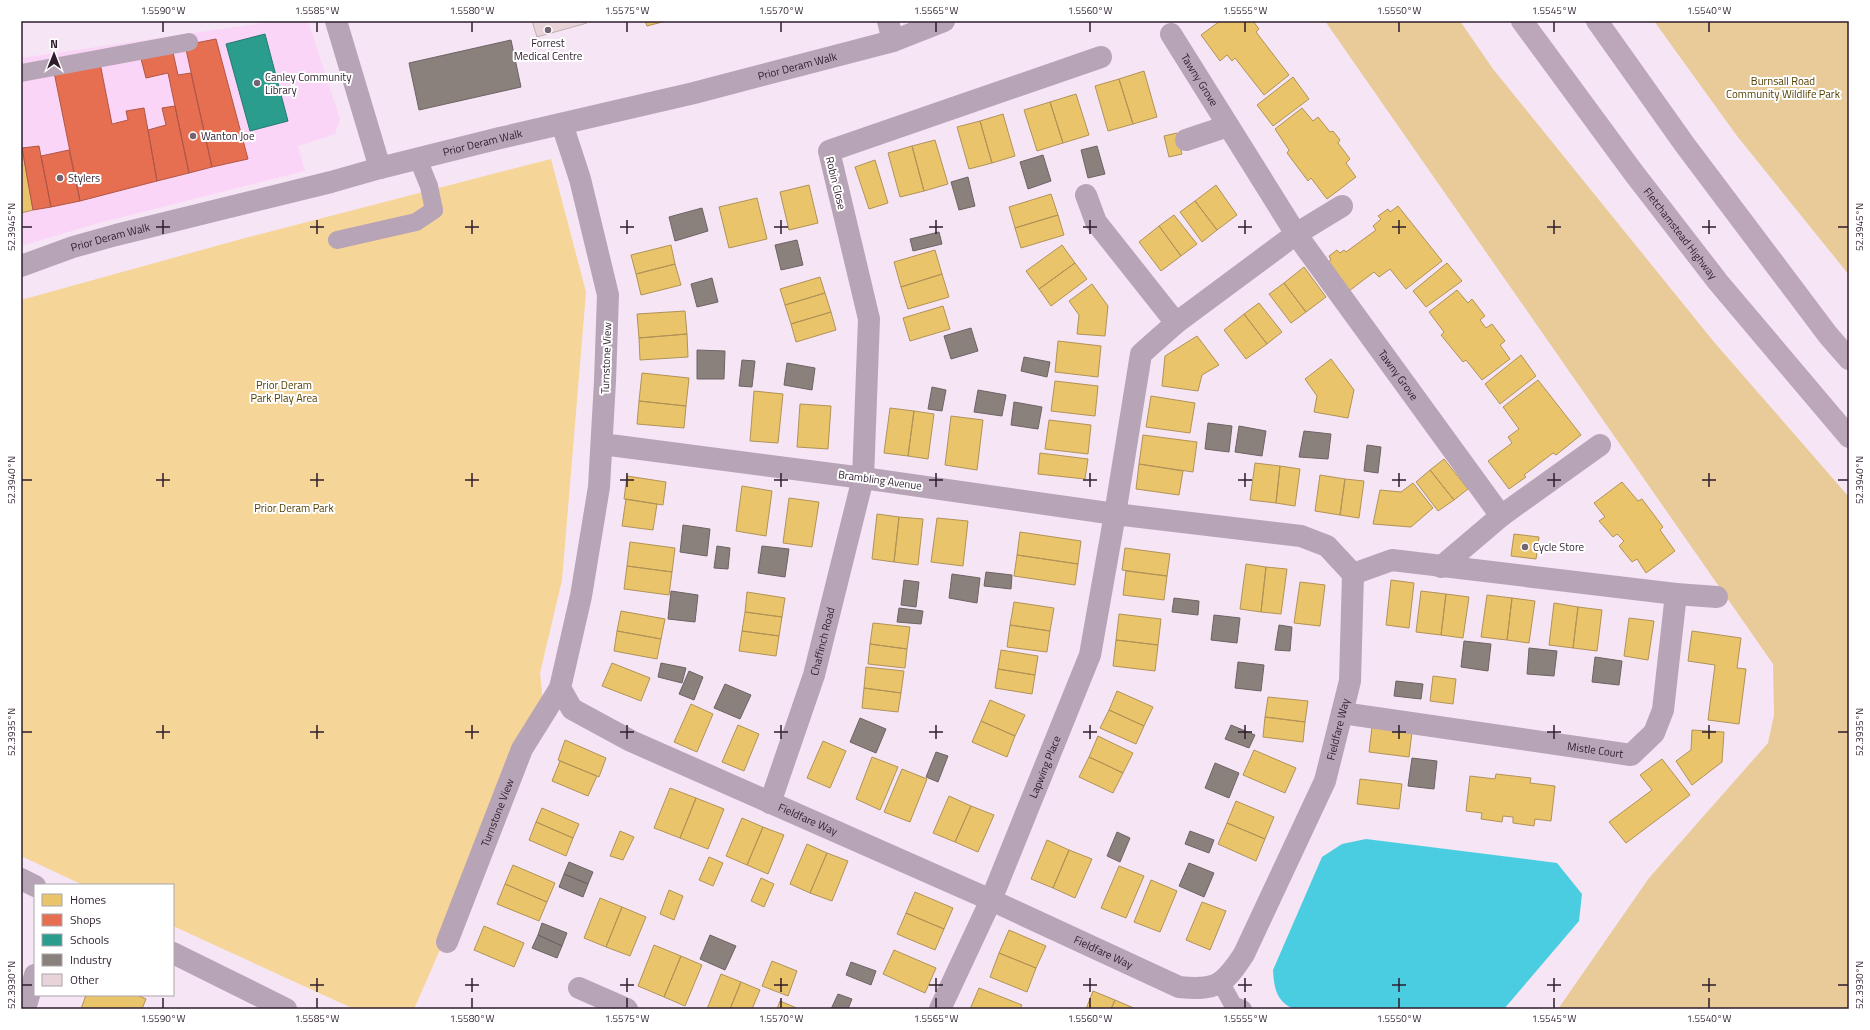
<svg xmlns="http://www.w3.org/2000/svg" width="1870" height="1030" font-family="'Titillium Web',sans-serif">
<rect width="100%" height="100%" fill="#f6e5f4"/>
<path fill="#fad5f7" d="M277,21H308L340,119L335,134L298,146L305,171L95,224L21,246V58Z"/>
<path fill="#f5d598" d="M551,159L586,292L562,580L540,673L544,713L414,1009H354L173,926V885H83L21,856V300L245,238Z"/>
<path fill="#e8cb98" d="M1325,21H1460L1493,69L1714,342L1849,497V1009H1558L1649,878L1768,743L1774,715L1773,664Z
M1654,21H1849V275L1737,136Z"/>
<path fill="#4acde0" d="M1366,839L1557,863L1582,894L1579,921L1504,1009H1294C1276,1002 1274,987 1273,970L1322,857L1342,844Z"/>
<path fill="#e9c46a" stroke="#b19258" d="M645,21H666L647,26Z
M1220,21H1253L1259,29L1256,32L1289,75L1264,95L1235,58L1232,61L1227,55L1220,61L1201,35Z
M1144,71L1157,117L1133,124L1119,79Z
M1293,77L1309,99L1273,126L1257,105Z
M1119,79L1133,124L1108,131L1095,86Z
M1076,94L1089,135L1063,143L1050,102Z
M1050,102L1063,143L1037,151L1024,110Z
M1302,108L1313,121L1318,117L1330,132L1333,131L1340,140L1338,143L1350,159L1346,163L1356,177L1327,199L1311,178L1308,181L1287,153L1289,150L1275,129Z
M1003,114L1015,156L992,163L980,121Z
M980,121L992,163L969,169L957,127Z
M1177,133L1182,154L1169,157L1164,136Z
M935,140L948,184L924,191L912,146Z
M912,146L924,191L900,197L888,153Z
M21,148H22L33,210L21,213Z
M875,160L888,203L869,209L855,167Z
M809,185L818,223L789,230L780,192Z
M1216,185L1237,215L1217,230L1195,201Z
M1051,194L1058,215L1015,228L1009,207Z
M757,198L767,239L729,248L719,207Z
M1195,201L1217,230L1202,242L1180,212Z
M1398,206L1442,261L1406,289L1390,269L1379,277L1374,272L1349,291L1327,263L1331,260L1329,256L1337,250L1340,253L1344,250L1346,252L1376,230L1373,226L1381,219L1378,216L1388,209L1390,212Z
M1058,215L1064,235L1021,248L1015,228Z
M1174,215L1197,244L1181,256L1159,226Z
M1159,226L1181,256L1161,271L1139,242Z
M671,245L675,264L636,274L631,255Z
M1062,245L1075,263L1039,289L1026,271Z
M935,250L942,274L901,287L894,262Z
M1075,263L1087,279L1051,306L1039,289Z
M1447,263L1462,281L1426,307L1413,291Z
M675,264L681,285L641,295L636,274Z
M1304,267L1326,297L1306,312L1284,283Z
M942,274L949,297L908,309L901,287Z
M820,277L825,293L785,305L780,289Z
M1284,283L1306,312L1291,323L1269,294Z
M1092,284L1108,306L1105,336L1077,334L1079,315L1069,301Z
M1457,290L1468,303L1472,299L1485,316L1480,320L1486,328L1492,324L1505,341L1500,345L1510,359L1482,380L1466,360L1463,362L1441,335L1444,332L1429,312Z
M825,293L831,312L791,324L785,305Z
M1259,303L1282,332L1267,344L1244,314Z
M943,306L950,329L910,341L903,318Z
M685,311L687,334L639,338L637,314Z
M831,312L836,330L796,342L791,324Z
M1244,314L1267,344L1246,359L1224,330Z
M687,334L688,357L640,360L639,338Z
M1197,336L1219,365L1202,375L1198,391L1162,386L1165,356Z
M1058,341L1101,346L1098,377L1055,372Z
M1521,355L1536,376L1500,404L1485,384Z
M1331,359L1354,390L1348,418L1314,412L1317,396L1305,379Z
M642,373L689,378L686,406L639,401Z
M1538,380L1581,435L1556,455L1553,453L1524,475L1526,477L1509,489L1488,461L1512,443L1508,437L1519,429L1503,407Z
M1055,381L1098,386L1095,416L1051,411Z
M754,391L783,394L778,443L750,441Z
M1151,396L1195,403L1190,433L1146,427Z
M639,401L686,406L684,428L637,424Z
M800,404L831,406L828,449L797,447Z
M890,408L914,411L908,456L884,453Z
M914,411L934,414L928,459L908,456Z
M951,416L983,420L977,470L945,465Z
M1049,420L1091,425L1088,454L1045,449Z
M1143,435L1197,442L1193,472L1139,464Z
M1040,453L1088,459L1085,479L1038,474Z
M1444,459L1468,489L1454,500L1430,470Z
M1255,463L1280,466L1276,503L1250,500Z
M1139,464L1183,471L1179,495L1136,489Z
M1280,466L1300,469L1295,506L1276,503Z
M1430,470L1454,500L1438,511L1416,482Z
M1320,475L1345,479L1340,515L1315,511Z
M627,476L666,482L663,505L624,499Z
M1345,479L1364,481L1359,518L1340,515Z
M1622,482L1638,501L1642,499L1663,527L1660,530L1675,551L1646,573L1637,559L1632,562L1619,546L1624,541L1617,534L1613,537L1599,521L1605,517L1594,503Z
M1413,483L1433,508L1411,527L1373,524L1380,490L1401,492Z
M742,486L772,491L766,536L736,531Z
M789,498L819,502L812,547L783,543Z
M626,499L657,504L653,530L622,526Z
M877,514L899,517L894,562L872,559Z
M899,517L923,519L918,565L894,562Z
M937,518L968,521L963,566L931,562Z
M1020,532L1081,541L1078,564L1017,555Z
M1514,534L1539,537L1536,559L1511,556Z
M630,542L675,548L672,572L627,566Z
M1125,548L1170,554L1167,576L1122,570Z
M1017,555L1078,564L1075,585L1014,576Z
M1246,564L1266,567L1261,612L1240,609Z
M627,566L672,572L669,595L624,589Z
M1266,567L1287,569L1281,614L1261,612Z
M1126,571L1167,576L1164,600L1123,595Z
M1391,580L1414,583L1409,628L1386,625Z
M1300,582L1325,585L1320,626L1294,623Z
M1421,591L1446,594L1441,635L1416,632Z
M747,592L785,598L782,617L745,612Z
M1446,594L1469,597L1463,638L1441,635Z
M1487,595L1512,598L1507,640L1481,637Z
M1512,598L1535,601L1529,643L1507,640Z
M1014,602L1054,608L1050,631L1010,625Z
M1554,603L1578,607L1573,648L1549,645Z
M1578,607L1602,610L1597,651L1573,648Z
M621,611L665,619L661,639L617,631Z
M745,612L782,617L779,636L742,631Z
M1119,614L1161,619L1158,645L1116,640Z
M1629,618L1654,621L1648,660L1624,656Z
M873,623L910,627L907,649L870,644Z
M1010,625L1050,631L1047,652L1007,647Z
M617,631L661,639L657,659L614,651Z
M742,631L779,636L776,656L739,651Z
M1692,631L1741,638L1737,668L1746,669L1739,724L1708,720L1715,665L1688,661Z
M1116,640L1158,645L1155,671L1113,666Z
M870,644L907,649L905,668L868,664Z
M1001,650L1038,656L1035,675L998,669Z
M612,663L650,678L641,701L602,686Z
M866,667L904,671L901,693L864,688Z
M998,669L1035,675L1032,694L995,688Z
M1433,676L1456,679L1453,704L1430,701Z
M864,688L901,693L898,712L862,708Z
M1117,691L1153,707L1144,726L1109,710Z
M1268,697L1308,701L1305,722L1265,717Z
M990,700L1025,715L1015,736L981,721Z
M691,704L713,714L697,752L674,742Z
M1109,710L1144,726L1136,744L1100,728Z
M1265,717L1305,722L1303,742L1263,737Z
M981,721L1015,736L1007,757L972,742Z
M738,725L759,734L744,771L722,762Z
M1372,727L1412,732L1409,757L1369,752Z
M1692,730L1724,732L1722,762L1692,785L1676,761L1691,750Z
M1098,736L1133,753L1123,773L1089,757Z
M565,740L606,758L599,777L558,760Z
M823,741L846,751L830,788L807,778Z
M1254,750L1296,768L1285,793L1243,775Z
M872,757L898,767L880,810L856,799Z
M1089,757L1123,773L1113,793L1079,777Z
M1662,759L1690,795L1626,843L1609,822L1652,790L1640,775Z
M560,761L597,776L588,796L552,781Z
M902,769L927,779L910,822L884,812Z
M1496,774L1531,778L1530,783L1555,786L1551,821L1535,819L1534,826L1513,823V817L1503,816L1502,822L1481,819L1482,813L1466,811L1470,776L1495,779Z
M1360,779L1402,784L1399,809L1357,804Z
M670,788L696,798L680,838L654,828Z
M949,796L971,806L955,842L933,833Z
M696,798L724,809L708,849L680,838Z
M1236,801L1274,817L1265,839L1227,823Z
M971,806L994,815L978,852L955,842Z
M542,808L579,824L573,838L536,822Z
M742,818L763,827L747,865L726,856Z
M536,822L573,838L566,856L529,840Z
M1227,823L1265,839L1256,861L1218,844Z
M763,827L784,835L768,874L747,865Z
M620,831L634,837L623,860L610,856Z
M1047,840L1069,850L1053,888L1031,879Z
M807,844L827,853L810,893L790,884Z
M1069,850L1092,859L1075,898L1053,888Z
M827,853L848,861L832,901L810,893Z
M709,857L723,863L713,886L699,880Z
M513,865L555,883L547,902L505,884Z
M1119,866L1144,876L1126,918L1101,908Z
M761,878L774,884L764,907L751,901Z
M1151,880L1177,891L1160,932L1134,922Z
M505,884L547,902L539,921L497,904Z
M669,890L683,896L674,920L660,914Z
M915,892L953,908L944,929L906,913Z
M600,898L622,907L606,947L584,938Z
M1202,902L1226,911L1210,950L1186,940Z
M622,907L646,917L630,956L606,947Z
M906,913L944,929L935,950L897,934Z
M484,926L524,943L514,967L474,950Z
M1009,930L1046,946L1036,968L999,953Z
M654,945L681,956L664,997L638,986Z
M894,950L936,968L925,993L883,974Z
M999,953L1036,968L1027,992L990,977Z
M681,956L702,965L685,1006L664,997Z
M772,961L797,971L788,996L762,986Z
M721,974L741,982L730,1009H707Z
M741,982L760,990L752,1009H730Z
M979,988L1022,1005L1020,1009H970Z
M1093,991L1115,1000L1111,1009H1086Z
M86,995H137L146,999L142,1009H81Z
M1115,1000L1136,1009H1111Z
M780,1001L799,1009H777Z"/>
<path fill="#e76f51" stroke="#b05646" d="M216,39L248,159L212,167L185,45Z
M172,48L178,75L191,73L212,167L189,173L168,73L146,78L140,55Z
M100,63L112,124L128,120L126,111L144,108L157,181L80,201L54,72Z
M175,106L189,173L157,181L148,130L166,125L162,108Z
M39,146L51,207L33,210L22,148Z
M69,150L80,201L51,207L41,156Z"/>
<path fill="#2a9d8f" stroke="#2b7772" d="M265,34L288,121L250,131L226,44Z"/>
<path fill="#8a817c" stroke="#6e6364" d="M511,40L521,87L419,110L409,63Z
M1097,146L1105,174L1088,178L1081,150Z
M1043,155L1051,181L1028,189L1020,162Z
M968,177L975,206L959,210L951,182Z
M702,208L708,231L675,241L669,217Z
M939,232L942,244L913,251L910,239Z
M797,240L803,265L781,270L775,245Z
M712,278L718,302L697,307L691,284Z
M971,328L978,351L951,359L944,336Z
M697,350L725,351L724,379H697Z
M1024,357L1050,362L1047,377L1021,371Z
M742,360L755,361L752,387L739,386Z
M787,363L815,368L812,390L784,385Z
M932,387L946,390L942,411L928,409Z
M978,390L1006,395L1002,416L974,412Z
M1014,402L1042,407L1038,429L1011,425Z
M1208,423L1232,426L1229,452L1205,449Z
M1239,426L1266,431L1262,456L1235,452Z
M1304,431L1331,434L1328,459L1299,457Z
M1367,445L1381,447L1378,473L1364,471Z
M683,525L710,529L707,556L680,552Z
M717,546L730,548L728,569L714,568Z
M762,546L789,549L785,577L758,573Z
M986,572L1012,575L1011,589L984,586Z
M952,574L980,578L977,603L949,598Z
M904,580L919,582L916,607L901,605Z
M671,591L698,595L695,622L668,619Z
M1174,598L1199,601L1198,615L1172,612Z
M899,608L923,611L921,624L897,622Z
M1214,615L1240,618L1237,643L1211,640Z
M1279,625L1292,627L1290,651L1275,650Z
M1464,641L1491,644L1488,671L1461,667Z
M1529,648L1557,651L1554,676L1527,674Z
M1595,657L1622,661L1619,685L1592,682Z
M1238,662L1264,665L1261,691L1235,688Z
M661,663L686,668L682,683L658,677Z
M689,671L703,677L694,700L679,694Z
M1396,681L1423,684L1421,699L1394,696Z
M725,684L751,695L740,719L714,708Z
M860,718L886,729L876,753L850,742Z
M1231,725L1255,735L1249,748L1225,739Z
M936,752L948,756L938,782L926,777Z
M1412,758L1437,761L1434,789L1408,786Z
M1215,763L1239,773L1229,798L1205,788Z
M1190,831L1214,840L1209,853L1185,844Z
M1117,832L1130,838L1120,862L1107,856Z
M569,862L593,872L588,884L564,874Z
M1189,863L1214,873L1204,897L1179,886Z
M564,874L588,884L583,897L559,887Z
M542,923L567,933L562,946L538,935Z
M538,935L562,946L557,958L532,948Z
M710,935L736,946L725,970L700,959Z
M851,962L876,971L871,985L846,975Z
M838,994L852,999L848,1009H831Z"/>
<path fill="#e8d4d8" stroke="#c2afb3" d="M532,21H586L587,23L537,37Z"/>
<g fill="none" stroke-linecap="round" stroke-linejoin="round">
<path stroke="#b7a4b6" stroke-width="18" d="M21,73L189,42
M337,240L416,222L434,210L429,186L418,159
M1221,983L1233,1005L1243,1009"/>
<g stroke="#b7a4b6" stroke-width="22">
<path d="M336,21L380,168"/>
<path d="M888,21L893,41"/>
<path id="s1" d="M1171,34L1296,234L1501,516L1600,445"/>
<path id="s2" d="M562,124L580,179L608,295L605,381L599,487L581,596L560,688L572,709L631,741L991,900L1179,987C1216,991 1224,985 1244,954L1325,781L1350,681L1353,574L1327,546L1301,536L1115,514L863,478L602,444"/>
<path d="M1186,140L1228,126"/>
<path d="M1086,195L1096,222L1176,323"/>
<path id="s3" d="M21,266L73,247L116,235L331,182L380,168L500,138L694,93L893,41L944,21"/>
<path d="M1441,567L1501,516"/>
<path d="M1353,574L1392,560L1676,594L1717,597"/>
<path id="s4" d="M1342,713L1631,755L1654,733L1663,710L1676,594"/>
<path id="s5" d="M770,803L814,675L863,478L869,319L829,151L1101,57"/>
<path d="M21,879L35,886"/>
<path id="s6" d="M447,942L522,749L560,688"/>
<path d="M173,953L286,1009"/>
<path d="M579,988L627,1009"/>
<path d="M25,1009L35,975"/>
<path id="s7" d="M940,1009L991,900L1090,655L1115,514L1141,354L1176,323L1296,234L1342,206"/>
</g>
<g stroke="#bca7ba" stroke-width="22">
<path id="s8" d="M1522,21L1633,172L1718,282L1849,437"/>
<path d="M1597,21L1685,145L1828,335L1849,359"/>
</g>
</g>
<path fill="none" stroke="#2e1d2d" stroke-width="1.5" d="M163,22V32M317,22V32M472,22V32M627,22V32M781,22V32M936,22V32M1090,22V32M1245,22V32M1399,22V32M1554,22V32M1709,22V32M163,220V234M317,220V234M472,220V234M627,220V234M781,220V234M936,220V234M1090,220V234M1245,220V234M1399,220V234M1554,220V234M1709,220V234M22,227H32M156,227H170M310,227H324M465,227H479M620,227H634M774,227H788M929,227H943M1083,227H1097M1238,227H1252M1392,227H1406M1547,227H1561M1702,227H1716M1838,227H1848M163,473V487M317,473V487M472,473V487M627,473V487M781,473V487M936,473V487M1090,473V487M1245,473V487M1399,473V487M1554,473V487M1709,473V487M22,480H32M156,480H170M310,480H324M465,480H479M620,480H634M774,480H788M929,480H943M1083,480H1097M1238,480H1252M1392,480H1406M1547,480H1561M1702,480H1716M1838,480H1848M163,725V739M317,725V739M472,725V739M627,725V739M781,725V739M936,725V739M1090,725V739M1245,725V739M1399,725V739M1554,725V739M1709,725V739M22,732H32M156,732H170M310,732H324M465,732H479M620,732H634M774,732H788M929,732H943M1083,732H1097M1238,732H1252M1392,732H1406M1547,732H1561M1702,732H1716M1838,732H1848M317,978V992M472,978V992M627,978V992M781,978V992M936,978V992M1090,978V992M1245,978V992M1399,978V992M1554,978V992M1709,978V992M22,985H32M310,985H324M465,985H479M620,985H634M774,985H788M929,985H943M1083,985H1097M1238,985H1252M1392,985H1406M1547,985H1561M1702,985H1716M1838,985H1848M163,998V1008M317,998V1008M472,998V1008M627,998V1008M781,998V1008M936,998V1008M1090,998V1008M1245,998V1008M1399,998V1008M1554,998V1008M1709,998V1008"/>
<g fill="#746373" stroke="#fff" stroke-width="1.5">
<circle cx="548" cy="30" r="4"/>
<circle cx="257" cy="83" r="4"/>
<circle cx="193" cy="136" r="4"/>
<circle cx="60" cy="178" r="4"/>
<circle cx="1525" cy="547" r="4"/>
</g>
<g text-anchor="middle" stroke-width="4" stroke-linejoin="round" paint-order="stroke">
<g font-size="11" fill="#2e1d2d" stroke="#fff" text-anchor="start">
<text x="548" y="47" text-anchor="middle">Forrest<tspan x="548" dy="13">Medical Centre</tspan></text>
<text x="265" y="81">Canley Community<tspan x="265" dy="13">Library</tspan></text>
<text x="201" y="140">Wanton Joe</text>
<text x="68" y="182">Stylers</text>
<text x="1533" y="551">Cycle Store</text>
</g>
<g font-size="11" fill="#2e1d2d" stroke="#fff">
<text dy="4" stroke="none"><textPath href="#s3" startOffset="802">Prior Deram Walk</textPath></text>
<text dy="4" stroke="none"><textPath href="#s1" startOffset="54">Tawny Grove</textPath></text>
<text dy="4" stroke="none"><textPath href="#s3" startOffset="478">Prior Deram Walk</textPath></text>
<text transform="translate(836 183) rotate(76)" y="4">Robin Close</text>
<text dy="4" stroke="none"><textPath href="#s8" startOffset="265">Fletchamstead Highway</textPath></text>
<text dy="4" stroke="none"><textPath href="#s3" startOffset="94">Prior Deram Walk</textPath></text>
<text transform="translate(606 358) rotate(-88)" y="4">Turnstone View</text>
<text dy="4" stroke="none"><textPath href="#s1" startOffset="410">Tawny Grove</textPath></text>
<text transform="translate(880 480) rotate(8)" y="4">Brambling Avenue</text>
<text dy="4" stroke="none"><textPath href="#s5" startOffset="170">Chaffinch Road</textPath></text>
<text dy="4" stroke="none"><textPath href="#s2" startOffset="1590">Fieldfare Way</textPath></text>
<text dy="4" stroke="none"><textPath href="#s4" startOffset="256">Mistle Court</textPath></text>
<text dy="4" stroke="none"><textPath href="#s7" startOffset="264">Lapwing Place</textPath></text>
<text dy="4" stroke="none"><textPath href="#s6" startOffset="139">Turnstone View</textPath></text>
<text dy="4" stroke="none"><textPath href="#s2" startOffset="859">Fieldfare Way</textPath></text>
<text dy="4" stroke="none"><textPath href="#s2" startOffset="1183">Fieldfare Way</textPath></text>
</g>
<g font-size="11" fill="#523e00" stroke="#fff">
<text x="1783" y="85">Burnsall Road<tspan x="1783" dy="13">Community Wildlife Park</tspan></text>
<text x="284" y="389">Prior Deram<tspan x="284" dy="13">Park Play Area</tspan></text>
<text x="294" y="512">Prior Deram Park</text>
</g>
</g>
<rect width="1870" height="1030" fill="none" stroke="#ffffff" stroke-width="44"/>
<rect x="34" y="884" width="140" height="112" fill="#ffffff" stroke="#aba5ab"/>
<rect x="42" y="894" width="20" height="12" fill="#e9c46a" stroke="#aba5ab"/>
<text x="70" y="904" font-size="12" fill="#2e1d2d">Homes</text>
<rect x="42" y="914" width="20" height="12" fill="#e76f51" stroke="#aba5ab"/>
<text x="70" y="924" font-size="12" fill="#2e1d2d">Shops</text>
<rect x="42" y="934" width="20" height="12" fill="#2a9d8f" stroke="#aba5ab"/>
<text x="70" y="944" font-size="12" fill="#2e1d2d">Schools</text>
<rect x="42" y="954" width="20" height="12" fill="#8a817c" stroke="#aba5ab"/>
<text x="70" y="964" font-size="12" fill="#2e1d2d">Industry</text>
<rect x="42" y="974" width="20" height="12" fill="#e8d4d8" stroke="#aba5ab"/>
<text x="70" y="984" font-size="12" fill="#2e1d2d">Other</text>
<g transform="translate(54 54)" stroke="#ffffff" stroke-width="3" paint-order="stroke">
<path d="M0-3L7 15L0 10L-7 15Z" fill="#2e1d2d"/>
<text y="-6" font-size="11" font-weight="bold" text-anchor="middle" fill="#2e1d2d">N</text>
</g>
<rect x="22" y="22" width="1826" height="986" fill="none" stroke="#2e1d2d" stroke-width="1.5"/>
<g font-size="10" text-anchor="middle" fill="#2e1d2d">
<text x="163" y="14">1.5590°W</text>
<text x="317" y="14">1.5585°W</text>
<text x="472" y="14">1.5580°W</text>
<text x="627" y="14">1.5575°W</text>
<text x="781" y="14">1.5570°W</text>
<text x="936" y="14">1.5565°W</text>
<text x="1090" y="14">1.5560°W</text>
<text x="1245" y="14">1.5555°W</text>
<text x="1399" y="14">1.5550°W</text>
<text x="1554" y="14">1.5545°W</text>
<text x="1709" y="14">1.5540°W</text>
<text transform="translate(11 227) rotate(-90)" y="4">52.3945°N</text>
<text transform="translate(1859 227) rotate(-90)" y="4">52.3945°N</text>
<text transform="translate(11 480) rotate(-90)" y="4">52.3940°N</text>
<text transform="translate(1859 480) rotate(-90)" y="4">52.3940°N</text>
<text transform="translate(11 732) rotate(-90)" y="4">52.3935°N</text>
<text transform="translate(1859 732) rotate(-90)" y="4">52.3935°N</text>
<text transform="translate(11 985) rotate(-90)" y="4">52.3930°N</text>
<text transform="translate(1859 985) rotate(-90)" y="4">52.3930°N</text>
<text x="163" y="1022">1.5590°W</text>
<text x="317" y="1022">1.5585°W</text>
<text x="472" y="1022">1.5580°W</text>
<text x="627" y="1022">1.5575°W</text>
<text x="781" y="1022">1.5570°W</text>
<text x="936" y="1022">1.5565°W</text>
<text x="1090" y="1022">1.5560°W</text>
<text x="1245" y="1022">1.5555°W</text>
<text x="1399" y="1022">1.5550°W</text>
<text x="1554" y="1022">1.5545°W</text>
<text x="1709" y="1022">1.5540°W</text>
</g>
</svg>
